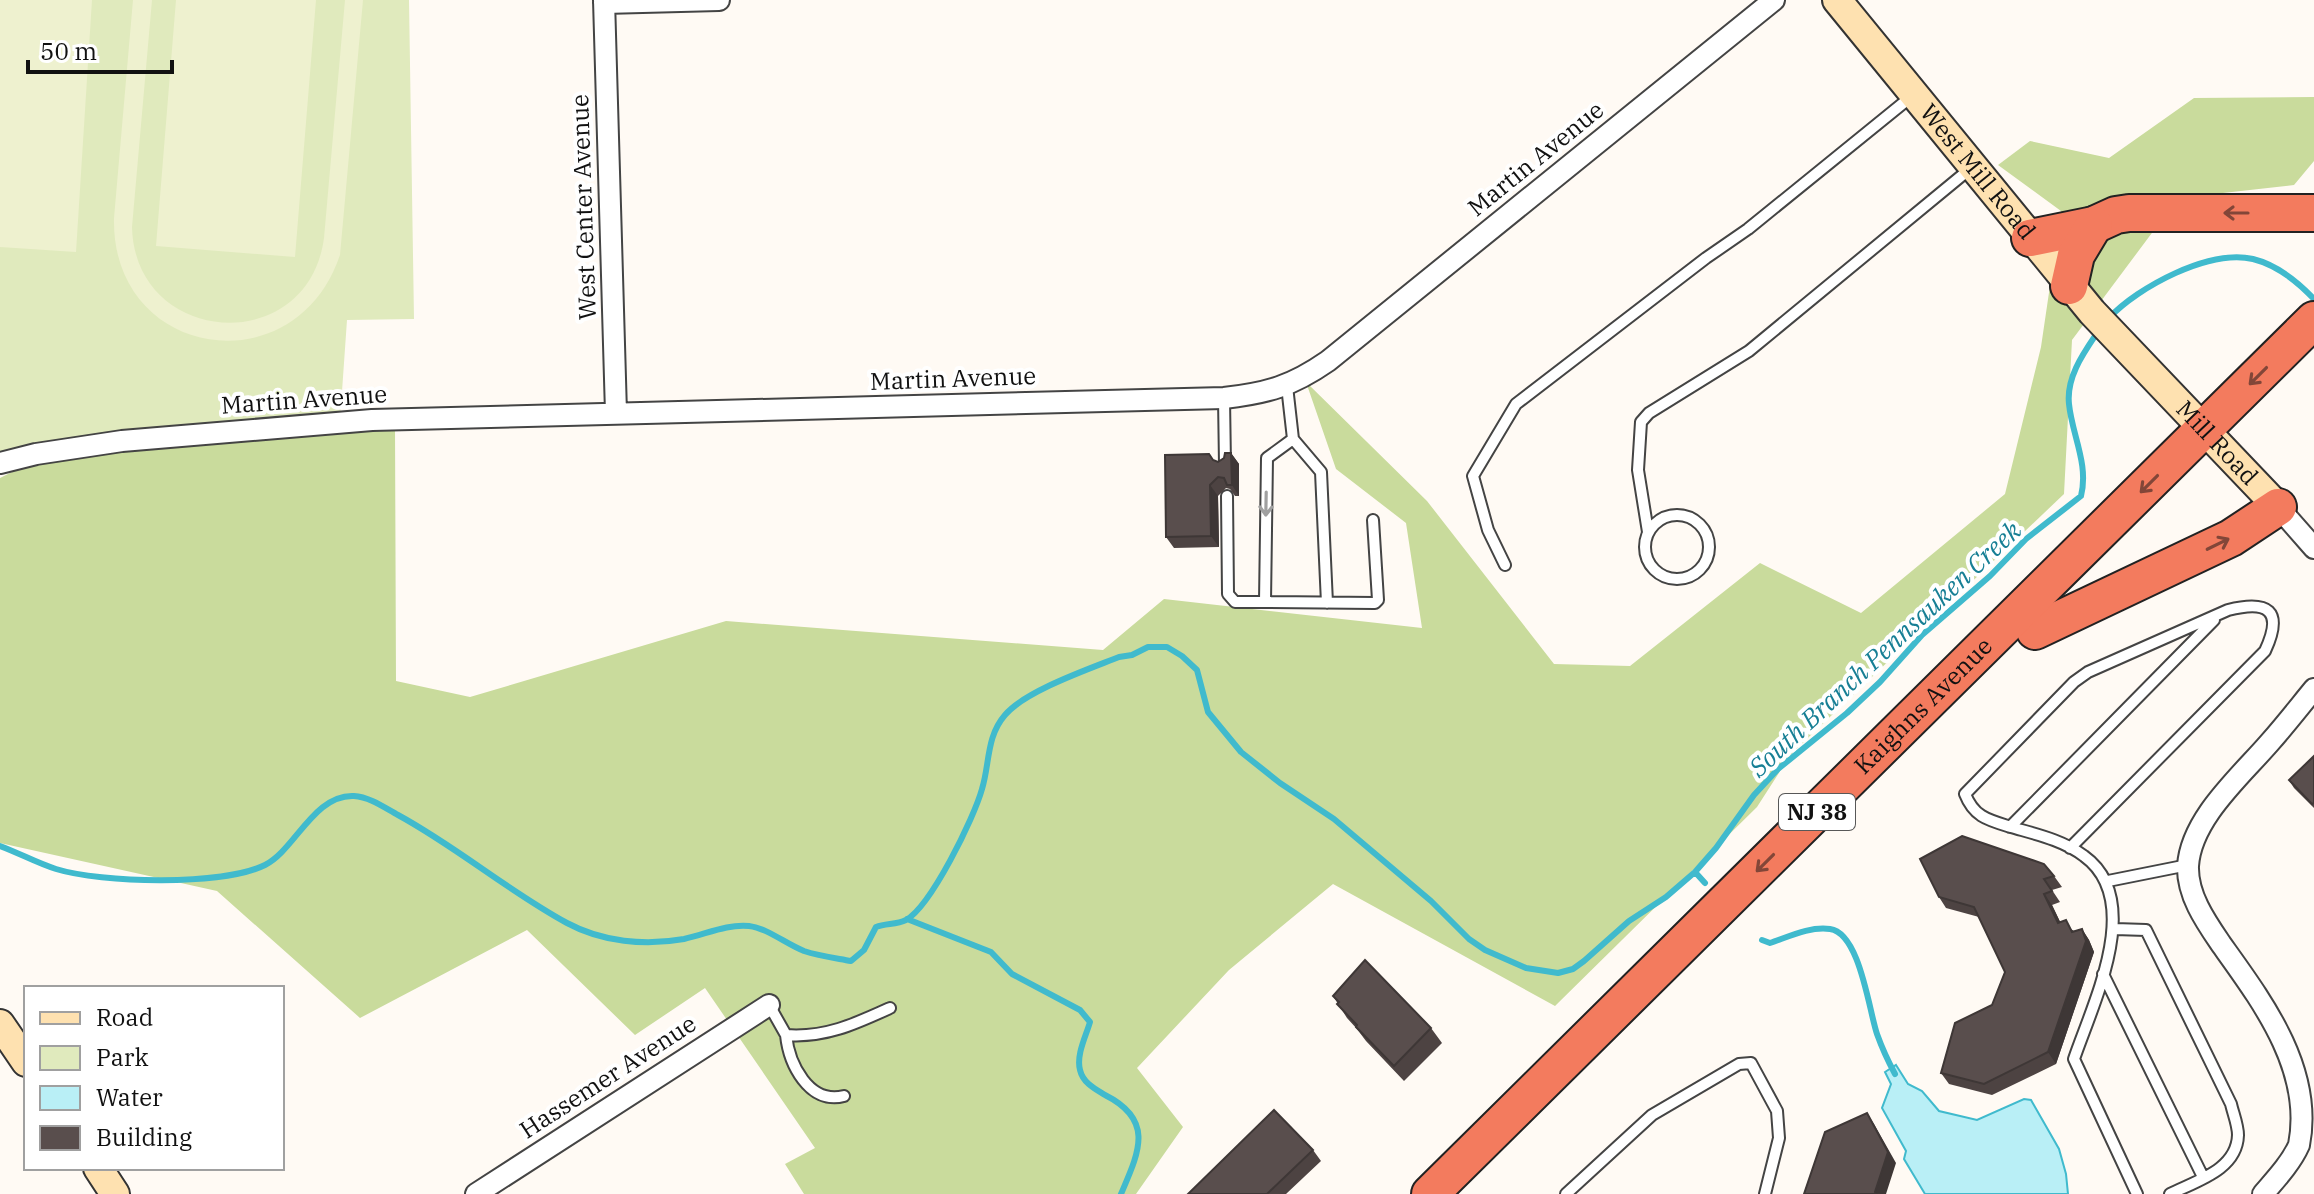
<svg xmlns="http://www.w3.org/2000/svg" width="2314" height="1194" font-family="'IBM Plex Serif',serif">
<rect width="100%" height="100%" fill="#fffaf4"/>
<path fill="#e0eabd" d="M0,0H409L414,319L347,320L340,420L36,460L29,444L0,454Z"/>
<path fill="#c9db9c" d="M2314,97V161L2294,185L2178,198L2072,340L2064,494L1791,754L1757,807L1555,1006L1333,884L1229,970L1137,1068L1183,1127L1136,1194H804L785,1164L815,1148L705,988L635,1035L527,930L360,1018L217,891L0,843V478L36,460L340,420L395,427L396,681L470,697L726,621L1103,650L1164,599L1422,628L1406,523L1336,469L1306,382L1427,501L1554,664L1630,666L1760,563L1861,613L2005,494L2041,347L2061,211L1998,165L2030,141L2109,158L2194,98Z"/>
<path fill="#eef1cf" d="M0,0H92L76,252L0,247Z
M133,0H152L132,227C135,347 308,358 324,238L345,0H363L340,255C295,388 111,359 114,218Z
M176,0H316L295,257L156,246Z"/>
<path fill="#b9eff6" stroke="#40bacd" stroke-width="2" d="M1896,1065L1908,1084L1922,1091L1939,1111L1977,1120L2024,1099L2031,1100L2059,1149L2066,1174L2068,1194H1925L1904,1159L1906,1151L1882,1108L1891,1084L1885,1072Z"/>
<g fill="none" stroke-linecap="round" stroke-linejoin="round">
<path stroke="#40bacd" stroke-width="6" d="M2109,318C2138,287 2209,249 2253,259C2277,265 2297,281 2314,299
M0,846C19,853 37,863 56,869C101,883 223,886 265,865C295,850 314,794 354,796C370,797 385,808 398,815C457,847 508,891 567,923C602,942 645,946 684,939C707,934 726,924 749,926C767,928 786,944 804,951C819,956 835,958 851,961L864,950L876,927C886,923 896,925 906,920C931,906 974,818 982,789C990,763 986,737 1005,715C1025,691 1089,669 1119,657L1132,655L1148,647H1167L1182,656L1197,670L1208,712L1241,752L1280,783L1334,819L1431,901L1469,939L1485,950L1526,968L1558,973L1573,969L1584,961L1629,921L1666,897L1695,872L1716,848L1754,795L1778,769L1847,713L1880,682L1922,635L1990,576L2026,539L2081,496C2089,464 2072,435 2069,404C2066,376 2085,351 2099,330
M1695,872L1705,883
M907,919L991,952L1012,974L1080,1010L1090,1022C1086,1036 1076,1055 1080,1070C1083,1083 1095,1089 1105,1095C1155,1120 1139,1152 1121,1194
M1762,940L1770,943C1788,937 1810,926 1830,929C1860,933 1869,1011 1877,1034C1882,1048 1888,1061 1895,1074"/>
<g stroke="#444" stroke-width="14">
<path id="lane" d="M1287,386L1293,439L1321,472L1327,603
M1224,398L1225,465
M1293,439L1267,458L1265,602L1375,603L1378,600L1373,520
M1227,496L1228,594L1235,602H1265
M1645 547a32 32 0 1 1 64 0a32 32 0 1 1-64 0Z
M1648,532L1638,470L1641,422L1649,413L1749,351L1971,168
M1505,565L1488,530L1473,476L1516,404L1706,258L1748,229L1912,96
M2010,827L2214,620
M2070,848L2265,651C2284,610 2268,600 2228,610L2088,672L2074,682L1965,794C1974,817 1988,820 2011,827C2035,834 2063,840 2084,856C2145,900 2093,1003 2074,1059L2137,1194
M2108,881L2188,865
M2115,929L2146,930L2231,1104C2233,1113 2238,1125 2238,1135C2237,1170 2196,1181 2170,1194
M2103,974L2203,1177
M769,1005L786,1035C825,1038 855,1024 890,1008
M786,1035C789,1064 809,1105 844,1096
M1566,1194L1652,1115L1739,1064L1751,1063L1777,1111L1779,1138L1765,1194"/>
</g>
<g stroke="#444" stroke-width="24">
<path id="street" d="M604,0L616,413
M604,3L719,0
M0,463L36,454L122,441L372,420L1224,398C1268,393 1292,386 1328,361L1774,0
M2278,507L2314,548
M476,1194L769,1005
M2263,1194C2276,1179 2291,1163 2299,1145C2314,1069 2261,1000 2221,944C2206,922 2187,895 2188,866C2191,818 2242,775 2271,741C2286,724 2300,706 2314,689"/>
</g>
<g stroke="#333" stroke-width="32">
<g id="secondary">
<path id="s1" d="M1837,0L2092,312L2278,507"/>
<path d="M0,1024L26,1062"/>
<path d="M98,1168L115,1194"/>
</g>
</g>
<g stroke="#222" stroke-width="40">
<g id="highway">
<path d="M2030,238L2094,225L2116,215L2129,213H2314"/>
<path d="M2069,286L2076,255L2094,225"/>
<path d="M2035,631L2231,538L2278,507"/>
<path id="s2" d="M1430,1194L2314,320"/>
</g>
</g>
<use href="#lane" stroke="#fff" stroke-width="10"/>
<use href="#street" stroke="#fff" stroke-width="20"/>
<use href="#secondary" stroke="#fee1b0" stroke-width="28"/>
<use href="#highway" stroke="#f37b5e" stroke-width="36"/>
</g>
<path fill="#4d4342" d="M1231,453L1239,464V496H1235L1230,489L1226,488L1218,496L1219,547L1174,548L1166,537L1209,454L1214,461L1218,462Z
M2314,756V808L2294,788L2289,780Z
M2054,876L2062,887L2052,890L2060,902L2052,905L2060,922L2074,931L2082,929L2089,940L2094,952L2056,1064L1992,1095L1949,1084L1941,1073L1992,1005L2005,972L1979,917L1946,908L1939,897Z
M1333,996L1431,1028L1442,1043L1404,1081L1366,1041L1357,1029L1347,1018Z
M1313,1150L1321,1161L1286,1194H1188Z"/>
<path fill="#3e3736" d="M1231,453L1239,464V496L1232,485Z
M1210,485L1218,496L1219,547L1211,536Z
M2044,894L2052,905L2066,934L2058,923Z
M2082,929L2089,940L2094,952L2056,1064L2048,1052Z
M1867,1113L1874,1124L1896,1163L1886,1194H1876L1875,1192Z"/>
<path fill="#594e4d" stroke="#3e3736" stroke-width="2" d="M1225,453H1231L1232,485H1227L1224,478L1218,477L1210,485L1211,536L1166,537L1165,455L1209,454L1213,460L1218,462L1224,458Z
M2314,756V803L2312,804L2289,780Z
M1962,836L2044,864L2054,876L2044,879L2052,891L2044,894L2058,923L2066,920L2072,932L2082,929L2086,941L2048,1052L1984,1084L1941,1073L1955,1023L1992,1005L2005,972L1974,907L1939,897L1920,859Z
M1365,960L1431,1028L1394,1066L1356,1027L1357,1025L1337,1004L1339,1002L1333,996Z
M1274,1110L1313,1150L1267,1194H1188Z
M1867,1113L1888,1152L1875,1192L1876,1194H1804L1825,1132Z"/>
<defs><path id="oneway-shaft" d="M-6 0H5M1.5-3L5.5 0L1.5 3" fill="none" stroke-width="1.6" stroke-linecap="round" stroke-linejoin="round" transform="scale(2)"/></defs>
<g stroke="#824638">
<use href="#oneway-shaft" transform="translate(2236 213) rotate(-180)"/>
<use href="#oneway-shaft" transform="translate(2258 376) rotate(135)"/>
<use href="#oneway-shaft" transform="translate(2149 484) rotate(135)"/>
<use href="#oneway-shaft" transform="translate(2218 544) rotate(-26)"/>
<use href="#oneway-shaft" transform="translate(1765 863) rotate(135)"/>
</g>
<use stroke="#a0a0a0" href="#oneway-shaft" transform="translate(1266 504) rotate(91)"/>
<g text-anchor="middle" stroke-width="8" stroke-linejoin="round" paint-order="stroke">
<rect fill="#fff" stroke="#585858" stroke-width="2" x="1779" y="794" width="76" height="36" rx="6"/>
<g font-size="22" font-weight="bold" fill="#111">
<text x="1817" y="820">NJ 38</text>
</g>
<g font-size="24" fill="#111" stroke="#fff">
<text transform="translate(1536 159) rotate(-39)" y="8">Martin Avenue</text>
<text dy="8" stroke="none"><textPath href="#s1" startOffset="222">West Mill Road</textPath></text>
<text transform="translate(584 207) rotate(-92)" y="8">West Center Avenue</text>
<text transform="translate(953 379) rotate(-2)" y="8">Martin Avenue</text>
<text transform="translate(304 400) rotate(-4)" y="8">Martin Avenue</text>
<text dy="8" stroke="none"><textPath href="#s1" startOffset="584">Mill Road</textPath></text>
<text dy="8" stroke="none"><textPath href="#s2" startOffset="694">Kaighns Avenue</textPath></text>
<text transform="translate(608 1077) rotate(-33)" y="8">Hassemer Avenue</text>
</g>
<g font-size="26" font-style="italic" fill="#177f95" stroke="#fff">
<text transform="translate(1885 649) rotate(-43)" y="9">South Branch Pennsauken Creek</text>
</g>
</g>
<rect x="24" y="986" width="260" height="184" fill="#ffffff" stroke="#a0a0a0" stroke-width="2"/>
<rect x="40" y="1012" width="40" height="12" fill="#fee1b0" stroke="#a0a0a0" stroke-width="2"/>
<text x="96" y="1026" font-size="24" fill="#111111">Road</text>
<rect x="40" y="1046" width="40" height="24" fill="#e0eabd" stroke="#a0a0a0" stroke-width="2"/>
<text x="96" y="1066" font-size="24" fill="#111111">Park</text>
<rect x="40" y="1086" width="40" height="24" fill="#b9eff6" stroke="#a0a0a0" stroke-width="2"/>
<text x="96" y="1106" font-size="24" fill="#111111">Water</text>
<rect x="40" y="1126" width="40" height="24" fill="#594e4d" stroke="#a0a0a0" stroke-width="2"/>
<text x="96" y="1146" font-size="24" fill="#111111">Building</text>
<path d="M28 60v12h144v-12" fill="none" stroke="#111111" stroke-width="4"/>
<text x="40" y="60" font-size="24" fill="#111111" stroke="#ffffff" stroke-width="6" paint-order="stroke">50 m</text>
</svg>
